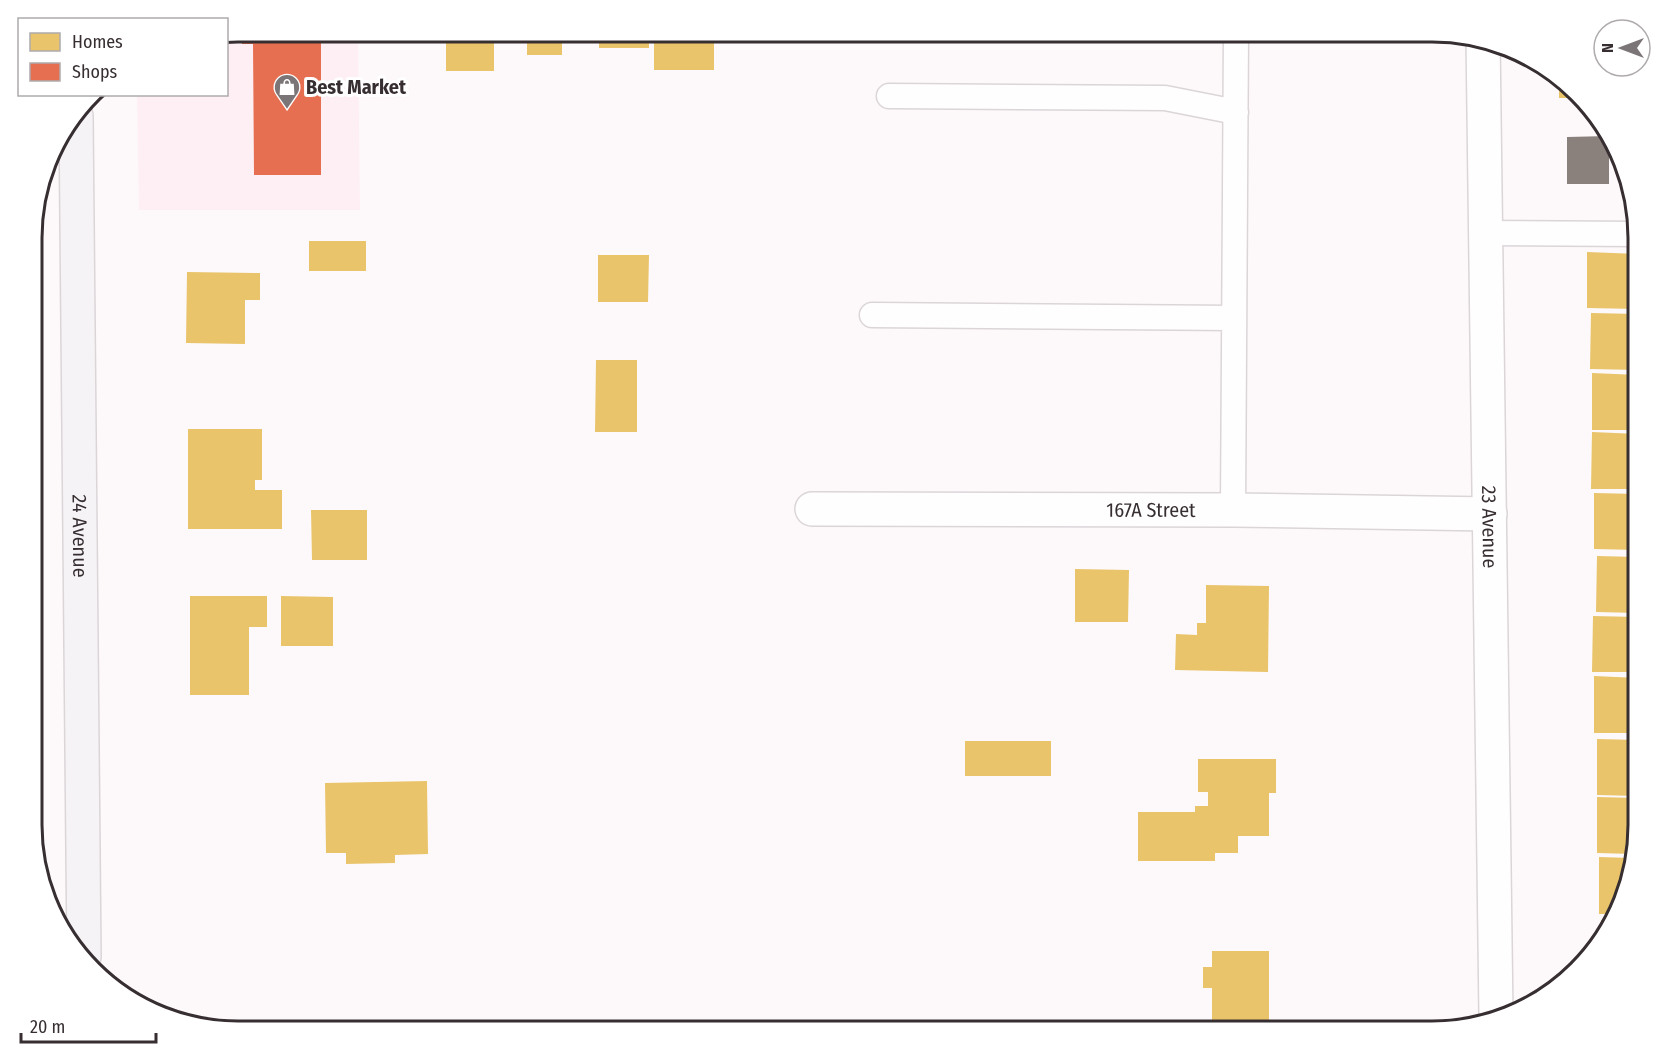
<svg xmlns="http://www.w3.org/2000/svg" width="1670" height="1063" font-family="'Fira Sans Condensed',sans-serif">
<rect width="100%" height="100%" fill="#fdf9fb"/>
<path fill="#feeff5" d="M238,32H358L360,210H139L137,95L226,94L227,34Z"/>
<path fill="#e9c46a" d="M446,32H494V71H446Z
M527,32H562V55H527Z
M599,32H649V48H599Z
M654,32H714V70H654Z
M1559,79L1576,98H1559Z
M309,241H366V271H309Z
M1587,252L1638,254V309L1587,308Z
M598,255H649L648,302H598Z
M187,272L260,273V300H245V344L186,343Z
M1591,313L1638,314V370L1590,369Z
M596,360H637V432H595Z
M1592,373L1638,375V430H1592Z
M188,429H262V480H255V490H282V529H188Z
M1592,432L1638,434V489H1591Z
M1594,493L1638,494V550L1594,549Z
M311,510H367V560H312Z
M1597,556L1638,557V613L1596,612Z
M1075,569L1129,570L1128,622H1075Z
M1206,585L1269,586L1268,672L1175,670L1176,634L1197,635V623H1206Z
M190,596H267V627H249V695H190Z
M281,596L333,597V646H281Z
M1593,616L1638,617V672H1592Z
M1594,676L1638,678V733H1594Z
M1597,739L1638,740V796L1597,795Z
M965,741H1051V776H965Z
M1198,759H1276V793H1269V836H1238V853H1215V861H1138V812H1195V806H1208V792H1198Z
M427,781L428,854L395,855V863L346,864V853H326L325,783Z
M1597,797L1638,798V838L1633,854L1597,853Z
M1599,857L1631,858L1613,914H1599Z
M1601,920L1610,921L1604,940L1601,942Z
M1212,951H1269V1029H1212V988H1203V967H1212Z"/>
<path fill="#e76f51" d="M242,32H321V175H254L253,44H242Z"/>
<path fill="#8a817c" d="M1609,136V184H1567V137Z"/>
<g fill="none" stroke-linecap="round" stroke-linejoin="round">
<g stroke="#dbd5d8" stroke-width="27">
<path id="lane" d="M889,96L1165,98L1236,112
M1484,233L1638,234
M872,315L1234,318
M1233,510L1236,32"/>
</g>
<g stroke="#dbd5d8" stroke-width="36">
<g id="street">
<path id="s1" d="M1483,38L1496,1016"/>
<path id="s2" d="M812,509L1233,510L1490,514"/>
</g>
</g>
<g stroke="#dbd5d8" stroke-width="36">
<g id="secondary">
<path id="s3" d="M76,116L84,957"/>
</g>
</g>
<use href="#lane" stroke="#fffefe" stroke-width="24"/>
<use href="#street" stroke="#fffefe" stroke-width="33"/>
<use href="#secondary" stroke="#f5f3f6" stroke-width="33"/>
</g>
<defs>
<g id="shop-pin" transform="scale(1.35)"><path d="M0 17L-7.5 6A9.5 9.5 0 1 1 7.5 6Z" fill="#7c7578" stroke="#fff"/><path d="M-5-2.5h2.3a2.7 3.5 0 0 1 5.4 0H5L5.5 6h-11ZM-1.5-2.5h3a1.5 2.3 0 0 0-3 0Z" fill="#fff"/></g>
</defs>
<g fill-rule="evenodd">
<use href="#shop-pin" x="287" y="87"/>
</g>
<g text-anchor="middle" stroke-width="6" stroke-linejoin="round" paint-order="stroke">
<g font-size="20" font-weight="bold" fill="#362e31" stroke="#fff" text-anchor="start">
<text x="306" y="94">Best Market</text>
</g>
<g font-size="20" fill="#362e31" stroke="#fff">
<text dy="7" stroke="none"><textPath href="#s2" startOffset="339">167A Street</textPath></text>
<text dy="7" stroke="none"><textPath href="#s1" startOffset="489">23 Avenue</textPath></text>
<text dy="7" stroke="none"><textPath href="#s3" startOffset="420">24 Avenue</textPath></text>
</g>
</g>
<path d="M0 0H1670V1063H0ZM238 42H1432A196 196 0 0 1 1628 238V825A196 196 0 0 1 1432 1021H238A196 196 0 0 1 42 825V238A196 196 0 0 1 238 42Z" fill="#fff" fill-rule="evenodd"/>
<path fill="none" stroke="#362e31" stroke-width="3" d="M238 42H1432A196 196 0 0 1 1628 238V825A196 196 0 0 1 1432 1021H238A196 196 0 0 1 42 825V238A196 196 0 0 1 238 42Z"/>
<rect x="18" y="18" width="210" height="78" fill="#ffffff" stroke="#afabad" stroke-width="1.5"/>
<rect x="30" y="33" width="30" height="18" fill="#e9c46a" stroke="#afabad" stroke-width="1.5"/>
<text x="72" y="48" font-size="18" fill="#362e31">Homes</text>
<rect x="30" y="63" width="30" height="18" fill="#e76f51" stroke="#afabad" stroke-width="1.5"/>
<text x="72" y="78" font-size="18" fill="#362e31">Shops</text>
<g transform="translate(1622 48) rotate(270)"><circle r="28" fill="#ffffff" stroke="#afabad" stroke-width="1.5"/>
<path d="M0-4.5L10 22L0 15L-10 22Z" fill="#7c7578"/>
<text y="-9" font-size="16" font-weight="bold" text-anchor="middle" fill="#362e31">N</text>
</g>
<path d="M21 1033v9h135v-9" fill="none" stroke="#362e31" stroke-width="3"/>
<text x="30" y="1033" font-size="18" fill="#362e31" stroke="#ffffff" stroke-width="4.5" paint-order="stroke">20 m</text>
</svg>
